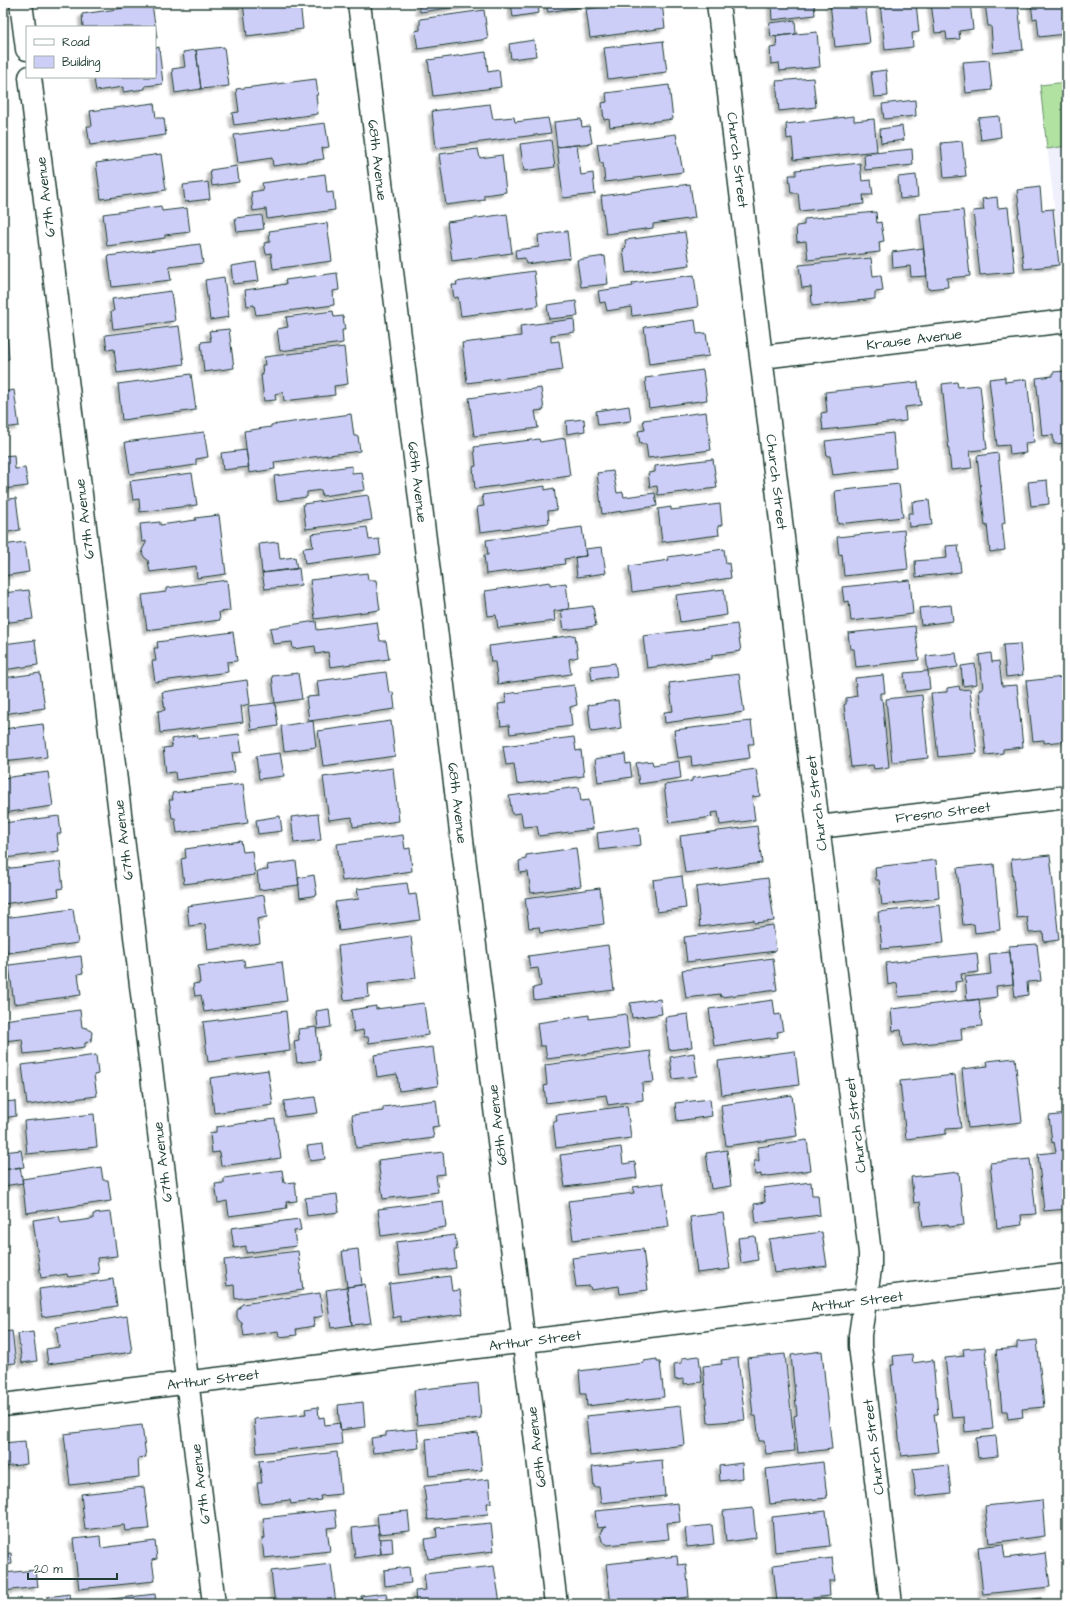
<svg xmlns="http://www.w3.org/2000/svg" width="1070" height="1607" font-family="'Architects Daughter',sans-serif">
<defs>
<filter id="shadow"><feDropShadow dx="-3.5" dy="3.5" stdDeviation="1" flood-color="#0004"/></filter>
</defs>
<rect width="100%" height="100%" fill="#fff"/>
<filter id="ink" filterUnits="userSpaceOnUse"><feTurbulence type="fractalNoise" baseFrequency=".025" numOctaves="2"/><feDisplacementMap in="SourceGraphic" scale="8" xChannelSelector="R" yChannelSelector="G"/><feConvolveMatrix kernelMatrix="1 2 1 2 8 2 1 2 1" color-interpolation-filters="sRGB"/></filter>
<g filter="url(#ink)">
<path fill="#f0f0fd" d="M1067,82V280H1063L1040,85Z"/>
<path fill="#b2e2a2" stroke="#68906b" d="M1067,82V146L1047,149L1040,85Z"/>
<path fill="#cdcef7" stroke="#1f3d34" filter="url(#shadow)" d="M243,3H300L303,29L247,36Z
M419,3H485L420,12Z
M511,3H538L539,13L513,17Z
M546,3H579L580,7L548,12Z
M634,3H662L665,28L590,38L586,9Z
M771,3H814L815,15L772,20Z
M830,3H865L870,43L835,47Z
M880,3H916L919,32L912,33L913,47L885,50Z
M931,3H970L973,29L959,31L960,39L947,40L946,32L935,33Z
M985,3H1018L1023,50L993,53L991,26H988Z
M1031,3H1067V15H1063L1065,34L1039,37L1037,18L1033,19Z
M152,4L157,38H155V27H83L82,14Z
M484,10L488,39L418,49L415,31L420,30V19Z
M795,20L796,34L771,37L769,23Z
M817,32L820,67L780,71L779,63L771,64L770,48L777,47L776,36Z
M534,40L536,56L511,59L509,44Z
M663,41L667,72L608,79L604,48Z
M159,47L163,84L145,86V89L123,92V87L96,91L94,79L92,77H155V48Z
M224,47L229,86L201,89L196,50Z
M196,50L201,89L175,93L172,69L185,67L183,52Z
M486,52L488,72L499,70L501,87L433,96L428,60Z
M989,60L992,90L966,93L963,62Z
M886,70L888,96L874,97L871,72Z
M813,78L816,107L779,111L776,81Z
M316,79L318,95H316L318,114L234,125L232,113L239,112L236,89Z
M669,85L673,119L610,127L609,119L604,120L602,103L607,102L606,93Z
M915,100L916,116L884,119L882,104Z
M154,103L156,118H164L166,135L90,145L87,126H92L90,111Z
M490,104L493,119L514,117L515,122L548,118L551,133L436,148L432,111Z
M854,116V121L874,119L877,151L794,160L792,138L787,139L786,124Z
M999,116L1001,137L981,140L978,118Z
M581,119L582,127L589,126L592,143L557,147L554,122Z
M325,123L329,147L322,148L324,159L273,166L272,158L238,163L234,135Z
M902,126L904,140L881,143L880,129Z
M676,134L683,172L605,182L603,163H600L597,144Z
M551,140L555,167L524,171L520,144Z
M962,141L966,176L944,178L941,143Z
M577,145L581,175L593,173L595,194L563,198L557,147Z
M478,149L480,158L502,155L506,192L484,195V200L446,205L439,154Z
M912,149L913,165L865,170L864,154Z
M161,154L166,190L101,199L96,163Z
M860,163L862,181L871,180L873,195H863L864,204L800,211L798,193H791L789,175H796V170Z
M237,166L239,182L212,186L210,170Z
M325,174L327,193L333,192L335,210L267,219L266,209L253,211L251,192L263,190L262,183Z
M916,175L918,197L900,199L898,177Z
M208,182L210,199L185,202L183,185Z
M690,184L695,218L653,224V228L606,234L601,196Z
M1040,187L1042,210L1053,209L1059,265L1024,269L1018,214L1020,213L1017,190Z
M997,197L998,208L1008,207L1015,272L980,275L973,211L984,210L982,199Z
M161,206L162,211L187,208L190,232L165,235V238L107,246L103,214Z
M963,210L970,276L947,278L948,287L928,289L920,214Z
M876,212L877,223L881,222L884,241L879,242L880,252L808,260L806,241L797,242L796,226L804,225V219Z
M507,214L512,253L452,261L447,222Z
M262,215L264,229L237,232L235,218Z
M327,223L332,261L273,269L271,253L266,254L264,243L270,242L269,231Z
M567,231L570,258L526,264L525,258L516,259L515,250L539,247L538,235Z
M685,232L690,265L626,273L623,249L626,248L625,240Z
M200,244L203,263L169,267L171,280L112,287L108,256Z
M923,248L927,276L911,277L910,266L893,268L892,252Z
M605,256L608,284L581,287L577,260Z
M871,258L873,276L881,275L883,291L875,292V299L812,306L811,287L802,288L799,265Z
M256,262L259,281L233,284L231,266Z
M534,271L538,306L461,316L458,297L454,298L452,285H457L456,282Z
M337,273L339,290L333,291L334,305L256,315L254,305L247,306L245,290L286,284L285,280Z
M694,275L698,307L632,316L631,307L607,311L605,302L600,303L598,291L633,286L632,283Z
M224,277L229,317L210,320L205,280Z
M171,291L175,321L113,329L111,312L114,311L112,299Z
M576,301L578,316L549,319L547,305Z
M333,311L334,317L343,316L345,330H342L343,343L280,351L277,329L288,327L286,317Z
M574,319L575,332L551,335V342L559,341L563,370L467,383L462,343L521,336L520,326Z
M695,320L697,334L706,333L709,356L649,364L644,327Z
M179,326L184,364L117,373L114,349L107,350L105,335Z
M229,329L234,368L204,372L201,342L211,341L209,331Z
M7,335L9,359L3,360V336Z
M344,347L348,384L334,386L335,395L284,401L283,392L275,394L276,400L264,401L261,375H263L262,365H265L264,357Z
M703,370L707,400L649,408L645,378Z
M1067,371V443L1054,444L1053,435L1042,436L1036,378L1053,376V372Z
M191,374L196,410L122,420L118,384Z
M1005,377V382L1027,379L1034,442L1025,443L1026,453L1010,455L1009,445L997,446L989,379Z
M918,382L921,405L905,407L906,421L823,430L821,413L827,412L825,392Z
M957,382L958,387L980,385L987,449L970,451L972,468L951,470L942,384Z
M541,388L544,410L535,411L538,428L474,436L469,398Z
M14,390L19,426L3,428V392Z
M629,406L631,421L598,425L596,411Z
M706,412L711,450L648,458L646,444H640L638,431L645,430L643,420Z
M351,414L354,436H358L360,451L274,462L275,469L249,473L244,431L271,427V425Z
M584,419L585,431L567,434L566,421Z
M204,432L208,457L196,459V465L130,474L125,442Z
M893,433L896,468L833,475L830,456H827L825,441Z
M565,438L570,476L475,489L473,467L476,466L474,447L539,439L540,442Z
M246,450L249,467L223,470L221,453Z
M998,453L1005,523L1002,524L1005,550L990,552L987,525L985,526L977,456Z
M14,455L15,469L25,468L28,486L3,489V456Z
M713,459L717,488L658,495L657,486L650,487L648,473L655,472V466Z
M352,466V473L362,472L365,490L322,496L321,490L307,492V497L277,501L274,476Z
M613,471L617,493L623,492L624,497L655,493L657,506L602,514L597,473Z
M192,473L197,505L140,512L139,499L133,500L130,481Z
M1047,480L1049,504L1031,506L1028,482Z
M899,484L903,517L838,524L835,491Z
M545,486V490L554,488L557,510L548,511L549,523L480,532L477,507L484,506L482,495Z
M368,495L372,520L306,529L303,504Z
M16,498L20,530L3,533V500Z
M929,500L932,525L909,527L908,513H913L912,502Z
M720,504L722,525L718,526L719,535L662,542L658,509L671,507V510Z
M219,515L226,574L197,578L196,566L150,572L148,560L145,558L143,555L142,550L146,543V541L142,542L140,524L160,522V525L196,520L195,518Z
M367,527L369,540L379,539L381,554L305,564L303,548L313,547L311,534Z
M582,527L586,556L564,559L565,564L486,574L484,555H488L486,540Z
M904,530L908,569L844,576L842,554L839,555L837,537Z
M25,542L29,572L3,576V545Z
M278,542L280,559L295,557L297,569L262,573L259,544Z
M958,545L961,572L916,577L915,561L947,558L946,546Z
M602,547L606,573L577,577L575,557L586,556L585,549Z
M724,549L726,564L729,563L731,578L632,592L629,566L669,560L668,557Z
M299,568L301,585L265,589L262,573Z
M367,573L368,580H376L380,610L315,619L310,580Z
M227,580L230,611L219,612L220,620L147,630L142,595L166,592V588Z
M910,580L913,614L851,621L849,601L844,602L842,587Z
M550,582V585L566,583L569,609L554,611L555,621L498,628L496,615L488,616L485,591Z
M724,589L727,615L680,622L676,595Z
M29,590L33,619L3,623V593Z
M951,605L953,621L921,625L919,608Z
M593,606L596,626L564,630L561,610Z
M316,621L317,630L377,622L380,641H386L389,659L330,667L328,652L316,654L315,646L293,649L292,642L273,644L270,628Z
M737,624L741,651L712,655V659L647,668L643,636Z
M915,626L919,660L856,667L854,649H850L848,633Z
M233,632L237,661L227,662L228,672L155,682L152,661H156L154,648H158L157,642Z
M575,635L578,657L569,659L571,674L498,684L495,662H491L489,646Z
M35,640L38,665L3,670V644Z
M1020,644L1023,675L1006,677L1003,645Z
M956,653L958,667L928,671L926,656Z
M991,653L992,662L999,661L1002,686L1017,685L1023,747L1003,749V753L986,755L979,689L983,688L979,655Z
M615,663L617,676L592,680L590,666Z
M975,664L977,684L963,686L961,666Z
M928,671L930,689L906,692L904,673Z
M386,672L389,693L393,692L395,709L309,721L306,697L319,696L317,681Z
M40,673L45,708L3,714V678Z
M298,673L302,699L275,703L272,676Z
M739,674L744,712L665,723L664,712L673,711L669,683Z
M883,675L885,693H880V699H882L889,767L874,769L873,765L851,767L844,705L846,704V698L857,696L855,678Z
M1064,677L1067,710V741L1044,743V740L1033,741L1026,681Z
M247,680L250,704L241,706L243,722L160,733L158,711L165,710L162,692Z
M574,685L577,705L570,707L572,726L510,734L509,725L501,726L498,704L506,703L505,694Z
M959,686L960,690L970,689L977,753L938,757L931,693L947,692V688Z
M922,695L928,758L892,762L886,699Z
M618,700L621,728L591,732L588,705Z
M275,703L278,726L251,730L248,706Z
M313,721L316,747L284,751L281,726Z
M391,721L395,756L323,766L318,731Z
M751,721L754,744H748L750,758L692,766L691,756L678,758L674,730Z
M43,724L47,757L3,762V729Z
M239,734L242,752L232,753L235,772L176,780L175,772L166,773L163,748L172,747L171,739L197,735L198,739Z
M574,737L576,751L581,750L584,776L517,784L514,764L506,765L503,746Z
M280,753L284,776L259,779L256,756Z
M625,754L626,764L630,763L632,777L598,782L595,759Z
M652,761L653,765L679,761L681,778L639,784L636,763Z
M393,768L399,821L353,827L352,817L329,820L323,777Z
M756,769L760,796L752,797L755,820L720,825L718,812L711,813L712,817L669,823L664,785L692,781V778Z
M48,772L53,806L3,813V778Z
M243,784L248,823L177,833L175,818H172L169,800H173L172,793Z
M579,787L581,801L589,800L593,829L539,836L537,826L523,827L521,813L512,814L509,796Z
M318,814L321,840L294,843L291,817Z
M59,816L61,834H57L59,851L5,858L3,823Z
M280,816L282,831L258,834L256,820Z
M757,826L762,863L685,873L680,836Z
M639,827L641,845L599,850L597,833Z
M403,835L405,849L410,848L412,871L342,881L337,844Z
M241,841L243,852L252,851L255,875L184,884L181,859L186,858L185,849Z
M576,848L581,886L531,893L528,872L520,873L519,861L526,859V855Z
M1050,855L1059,940L1044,942L1043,932L1029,933L1027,917L1017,918L1011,859Z
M936,860L939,898L882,905L879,880H876L875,867Z
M296,861L299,885L259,890L257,871L268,870L267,865Z
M60,862L63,888L58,889L59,896L3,904V869Z
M994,864L1000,930L975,933L974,924L963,925L957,868Z
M314,875L317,895L300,898L298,878Z
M682,876L686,908L657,912L653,880Z
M768,878L774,921L754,923V920L700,927L696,887Z
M407,883L409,895L416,894L420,920L339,931L335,902L359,899L357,889Z
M600,888L604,924L540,933L539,927L529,928L525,898Z
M264,895L267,917L257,919L260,943L208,950L205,924L189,926L187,906Z
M940,905L944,943L882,949L878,912Z
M73,909L78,943L7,953L5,937H3V918Z
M773,925L776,951L687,962L684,937Z
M411,936L416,978L368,984L369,997L344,1000L338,946Z
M1037,944L1041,981L1027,982L1028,995L1015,997L1009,946Z
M608,945L614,990L534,1000L533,988L541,986L538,968L530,969L528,956Z
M1010,952L1013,984L996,986L997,997L967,1001L965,977L991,974L989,954Z
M977,953L979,972L961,974L962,981L955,982L956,991L899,997L897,983L888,985L886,963Z
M81,956L83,973L78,974L81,995L14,1004L9,965Z
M773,958L777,990L721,997L720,994L686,998L682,970Z
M244,960L245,967L282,962L287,1001L204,1012L201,995L195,996L193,984L200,983L198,966Z
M660,999L662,1014L632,1018L630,1003Z
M979,999L982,1026L961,1028L962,1040L903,1046L901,1030L893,1031L891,1009Z
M773,1000L775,1015L780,1014L783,1031L777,1032L778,1037L714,1046L709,1009Z
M424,1003L428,1035L369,1043L368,1037H364L363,1030L354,1032L351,1010L376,1006V1009Z
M329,1009L331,1027L318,1029L316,1011Z
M80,1010L82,1027L87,1028L92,1032L91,1041L85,1043V1047L24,1054L22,1039L3,1041V1020Z
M286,1011L290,1051L208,1062L203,1022Z
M626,1014L630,1048L547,1059L545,1046H540L537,1023L589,1015V1019Z
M688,1014L692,1047L669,1050L665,1017Z
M316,1027L320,1060L297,1063L294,1041L299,1040L298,1029Z
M433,1047L438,1086L399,1091L397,1074L377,1077L374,1055Z
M3,1048H6L8,1067L3,1068Z
M650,1051L654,1082L642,1083L643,1100L608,1105L606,1095L546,1103L544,1086L547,1085L545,1065Z
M795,1051L799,1085L722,1095L718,1061Z
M694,1053L697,1076L673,1079L670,1057Z
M96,1055L98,1074L94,1075L97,1096L27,1105L22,1065Z
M1015,1058L1022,1122L968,1128L962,1069L988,1066L987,1061Z
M268,1070L273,1105L214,1113L210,1078Z
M955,1075L961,1128L946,1129V1134L906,1139L900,1081Z
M792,1095L797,1136L726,1146L721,1105Z
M315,1097L318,1113L285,1117L284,1101Z
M710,1099L712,1116L677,1121L675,1103Z
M436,1100L439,1126L432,1127L434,1138L356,1148L352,1115L383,1111V1107Z
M15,1101L16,1116L3,1118V1102Z
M627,1106L631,1138L556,1148L553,1122L557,1121L556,1115Z
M94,1114L97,1147L27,1154L24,1121Z
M1067,1114V1209L1044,1211L1038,1154L1056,1152L1054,1142L1052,1143L1049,1116Z
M275,1119L281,1158L221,1166L219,1152L212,1153L210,1133L216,1132V1127Z
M807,1140L811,1170L761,1177V1174L755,1175L754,1161H759L758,1147Z
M323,1144L325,1159L310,1161L307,1146Z
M621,1147L623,1164L635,1162L637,1178L565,1187L560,1155Z
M21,1150L24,1167L3,1170V1152Z
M727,1150L731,1186L711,1189L706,1153Z
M443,1152L445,1174L436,1175L438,1192L383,1199L378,1160Z
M1030,1159L1036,1214L1021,1215L1022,1225L997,1228L990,1163Z
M20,1167L23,1183L3,1186V1170Z
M101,1167L103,1180H108L111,1201L26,1213L22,1179Z
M282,1170L284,1183L295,1182L297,1201L286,1202L287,1208L229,1216L227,1201L218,1203L215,1184L224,1183V1178Z
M959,1172L964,1225L949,1227L948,1224L923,1227L920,1202L914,1203L911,1177Z
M811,1182L812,1195H818L820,1215L756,1223L754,1204L765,1202L764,1188Z
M663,1183L669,1227L573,1240L568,1201L634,1193L633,1187Z
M337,1194L339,1212L307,1216L305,1198Z
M443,1201L446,1227L381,1236L378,1209Z
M111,1212L117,1256L97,1258L99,1273L68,1277L67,1274L41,1278L33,1220L59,1216L61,1223L93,1219V1214Z
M723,1213L730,1269L697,1273L690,1217Z
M299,1219L301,1230L294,1231L296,1246L246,1253V1246L234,1248L231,1228Z
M822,1232L827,1266L774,1273L769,1239Z
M455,1235L457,1250H454L456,1268L400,1275L396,1242Z
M755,1236L758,1260L741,1263L738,1238Z
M358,1249L362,1285L347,1287L342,1251Z
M643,1249L648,1290L620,1294L619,1286L591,1290L590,1286L576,1287L572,1258Z
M298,1251L303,1290L235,1299L234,1285L227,1286L224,1260Z
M450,1276L452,1291L460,1290L463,1314L401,1322V1316L393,1318L389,1284Z
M113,1279L117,1306L42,1317L39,1289Z
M365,1284L371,1323L352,1325L347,1287Z
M347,1287L352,1325L331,1328L326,1290Z
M320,1293L323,1316L313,1318L314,1326L296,1329L297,1335L279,1337L278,1331L244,1336L242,1323L239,1321L237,1317V1311L242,1304Z
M127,1316L132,1352L48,1364L46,1349L59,1347L56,1327Z
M12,1331L16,1363L3,1364V1332Z
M33,1332L37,1361L22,1363L18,1334Z
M1037,1340L1044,1407L1022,1409L1023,1417L1008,1419L1007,1411H1002L996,1350L1017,1348V1342Z
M985,1347L993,1429L965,1432L964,1417L952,1418L945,1358L964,1356L963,1349Z
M822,1351L832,1449L798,1453L794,1416L797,1415L791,1355Z
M785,1354L795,1451L766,1454L764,1441H759L756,1416H753L747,1358Z
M912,1354L913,1363L933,1360L938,1414H934L939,1452L901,1456L891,1365H894L893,1356Z
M699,1356L702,1382L684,1384V1379L675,1380L674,1364L682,1363V1358Z
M738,1358L745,1420L708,1423L703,1366L722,1364L721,1360Z
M657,1359V1362H660L664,1397L587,1406L586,1394H581L579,1371L644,1363V1361Z
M478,1383L481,1418L417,1425L414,1390Z
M363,1402L365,1427L340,1430L338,1405Z
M681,1406L685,1445L590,1456L586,1416Z
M318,1407L319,1418L324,1417L325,1425L340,1423L342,1444L257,1453L254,1419L306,1414L305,1409Z
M142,1425L146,1457L138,1458L139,1477L70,1485L64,1434Z
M417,1429L419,1448L373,1453L371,1438L386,1436V1432Z
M478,1433L482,1470L429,1476L426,1439Z
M996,1436L998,1456L978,1458L976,1438Z
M25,1441L27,1464L4,1467L3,1443Z
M337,1452L341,1494L320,1496L321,1500L291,1504L290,1500L260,1503L257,1483H262L259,1461Z
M662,1460L665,1496L601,1503L599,1487H594L592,1467Z
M823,1462L827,1498L770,1504L766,1469Z
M742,1463L743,1478L720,1481L719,1466Z
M948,1465L951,1493L916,1497L913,1469Z
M489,1479L491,1503H487L488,1514L428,1520L424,1486Z
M144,1487L149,1529L125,1531L124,1525L85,1530L81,1494Z
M1042,1500L1045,1536L989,1543L985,1506Z
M678,1503L680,1522L667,1523L669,1539L608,1545L602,1541L600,1533L603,1528L606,1527L597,1528L595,1511Z
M3,1505H6L7,1523H3Z
M753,1508L756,1538L726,1542L723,1511Z
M335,1510L337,1527L327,1528L330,1551L264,1558L262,1538H265L263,1518Z
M408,1511L410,1531L379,1534L377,1514Z
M826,1511L830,1546L775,1552L772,1517Z
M491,1523L494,1551L428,1559L425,1539L437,1537L436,1528Z
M378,1525L381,1554L355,1558L352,1528Z
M712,1525L714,1544L687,1547L685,1528Z
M100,1536L101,1548L155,1541L157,1559L152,1560L155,1581L79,1589L73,1539Z
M392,1538L393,1553L381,1554L380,1539Z
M1003,1544L1005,1558L1046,1553L1050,1587L983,1594L978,1547Z
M11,1553L12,1564L3,1565V1554Z
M677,1556L678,1565L686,1564L689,1597L628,1604H611L606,1564Z
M832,1558L835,1581H829L830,1596L777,1602L773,1565Z
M331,1564L336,1604H275L271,1571Z
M494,1566L500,1603L416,1604L415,1591L426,1590L424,1574Z
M409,1567L411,1583L385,1586L384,1570Z
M36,1570L38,1587L3,1591V1573Z
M386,1593L388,1604H362L361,1596Z
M70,1594L71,1604H47V1597Z
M155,1594L156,1604H77V1603Z
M1041,1598L1042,1604H1026L1025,1600Z"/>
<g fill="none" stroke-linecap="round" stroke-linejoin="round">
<g stroke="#1f3d34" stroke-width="25">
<path id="minor" d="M21,3L27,49
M359,3L556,1604
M718,3L870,1253V1269L860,1335V1346L891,1604
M30,77L167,1198L182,1338L214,1604
M762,357L1067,321
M819,827L1067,797
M3,1405L1067,1275"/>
</g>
<use href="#minor" stroke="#fff" stroke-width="22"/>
</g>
</g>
<g text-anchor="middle" stroke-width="3.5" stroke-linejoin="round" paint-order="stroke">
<g font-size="14" fill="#1f3d34" stroke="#fff">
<text transform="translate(378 160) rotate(83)" y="5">68th Avenue</text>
<text transform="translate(738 160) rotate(83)" y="5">Church Street</text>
<text transform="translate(45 197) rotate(-97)" y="5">67th Avenue</text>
<text transform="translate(914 339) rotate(-7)" y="5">Krause Avenue</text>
<text transform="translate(418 482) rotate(83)" y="5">68th Avenue</text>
<text transform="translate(777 482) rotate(83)" y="5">Church Street</text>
<text transform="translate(84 519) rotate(-97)" y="5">67th Avenue</text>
<text transform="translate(458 803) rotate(83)" y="5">68th Avenue</text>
<text transform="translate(816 803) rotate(-97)" y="5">Church Street</text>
<text transform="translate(943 812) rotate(-7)" y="5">Fresno Street</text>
<text transform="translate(123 840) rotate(-97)" y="5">67th Avenue</text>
<text transform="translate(497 1125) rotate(-97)" y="5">68th Avenue</text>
<text transform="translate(855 1125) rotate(-97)" y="5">Church Street</text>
<text transform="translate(162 1162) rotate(-97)" y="5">67th Avenue</text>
<text transform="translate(857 1301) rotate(-7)" y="5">Arthur Street</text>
<text transform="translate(535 1340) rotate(-7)" y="5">Arthur Street</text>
<text transform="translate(213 1379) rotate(-7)" y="5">Arthur Street</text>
<text transform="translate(536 1447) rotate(-97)" y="5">68th Avenue</text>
<text transform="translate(873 1447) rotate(-97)" y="5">Church Street</text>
<text transform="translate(200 1484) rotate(-97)" y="5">67th Avenue</text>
</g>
</g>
<rect width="1070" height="1607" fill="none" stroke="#fff" stroke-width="16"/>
<rect x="8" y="8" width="1054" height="1591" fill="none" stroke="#1f3d34" stroke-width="1.5" filter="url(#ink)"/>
<rect x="26" y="26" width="130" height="52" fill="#ffffff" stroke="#a5b1ae"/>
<rect x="34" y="39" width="20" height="6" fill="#ffffff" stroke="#a5b1ae"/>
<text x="62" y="46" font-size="12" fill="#1f3d34">Road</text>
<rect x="34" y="56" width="20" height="12" fill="#cdcef7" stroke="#a5b1ae"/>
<text x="62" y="66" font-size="12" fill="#1f3d34">Building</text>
<path d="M28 1573v6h89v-6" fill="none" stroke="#1f3d34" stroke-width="2"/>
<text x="34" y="1573" font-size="12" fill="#1f3d34" stroke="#ffffff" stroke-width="3" paint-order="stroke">20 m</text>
</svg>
